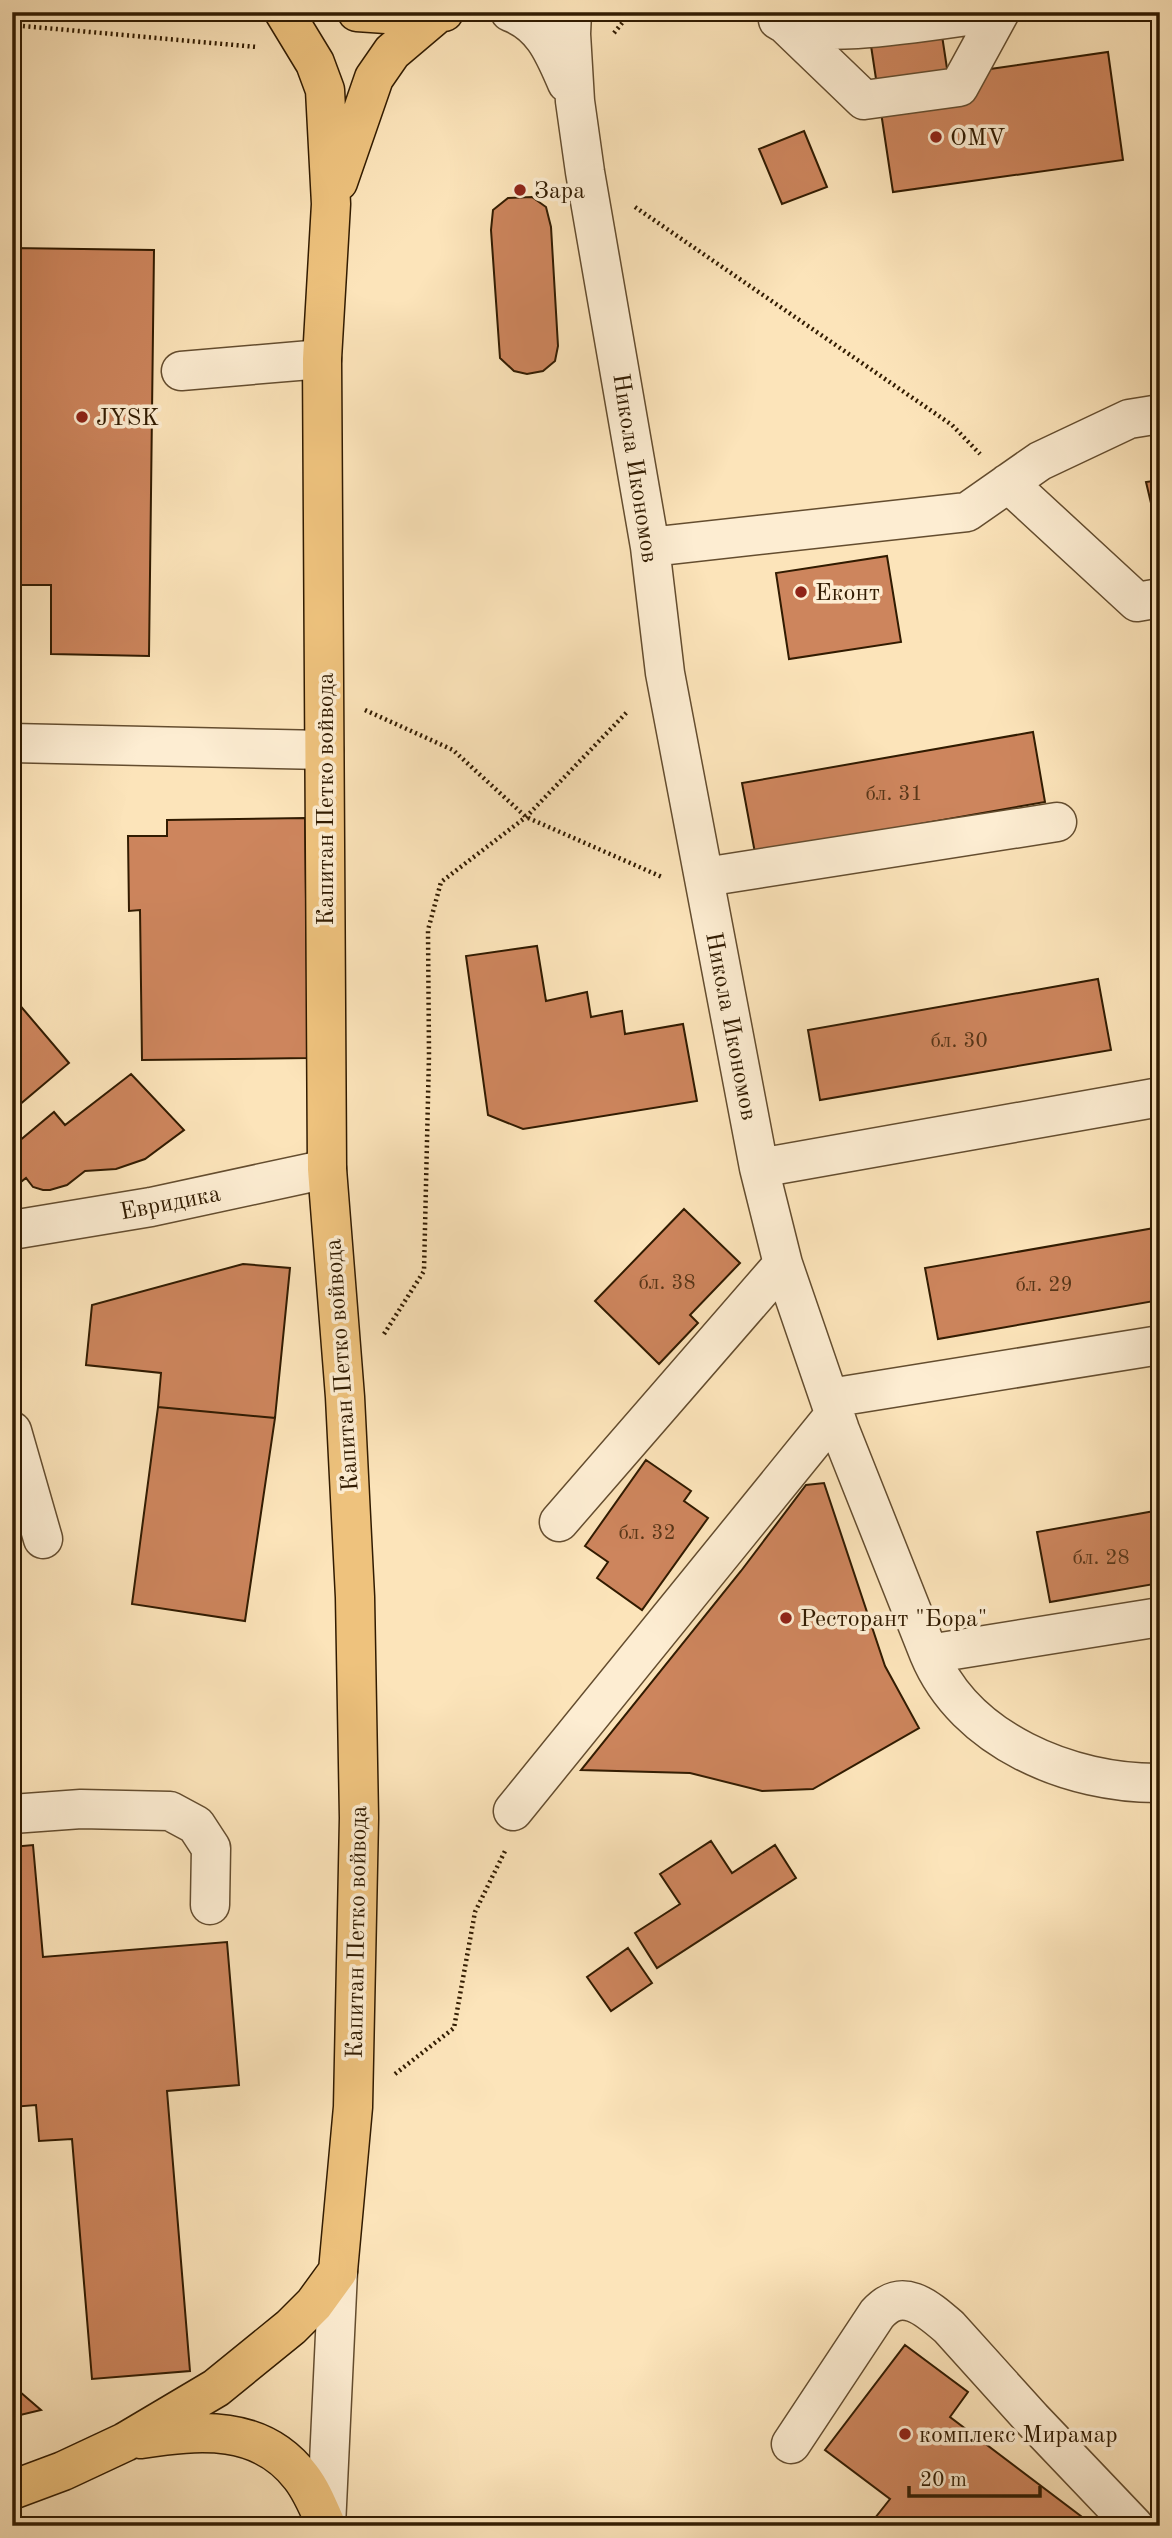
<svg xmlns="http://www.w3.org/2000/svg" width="1172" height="2538" font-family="'Old Standard TT',serif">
<rect width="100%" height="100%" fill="#fce4ba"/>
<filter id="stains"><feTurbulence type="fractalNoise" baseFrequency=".00286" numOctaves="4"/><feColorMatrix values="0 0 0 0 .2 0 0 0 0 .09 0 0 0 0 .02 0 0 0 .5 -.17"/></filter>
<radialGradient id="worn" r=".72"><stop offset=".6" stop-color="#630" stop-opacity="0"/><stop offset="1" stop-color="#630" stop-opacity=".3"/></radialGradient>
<path fill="#cd855d" stroke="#311b01" stroke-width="2" d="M941,29L948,75L1108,52L1123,160L893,192L870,39Z
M804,131L827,187L782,204L759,149Z
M532,197L546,207L551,227L558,346L555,361L543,371L527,374L514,371L500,358L491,230L493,210L508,198Z
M12,248L154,250L149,656L51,654V585H12Z
M1160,480V541L1146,482Z
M887,556L901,642L789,659L776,573Z
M1033,732L1045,802L755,853L742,783Z
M12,807H14V858H12Z
M305,818L308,1058L142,1060L140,910L129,911L128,836H167V820Z
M537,946L546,1001L587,992L591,1017L622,1011L625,1034L683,1024L697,1101L523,1129L488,1115L466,956Z
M1098,979L1111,1050L820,1100L808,1030Z
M12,996L69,1063L12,1111Z
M131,1074L184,1130L145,1159L116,1169L85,1171L67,1185L50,1190H43L33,1187L26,1178L12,1189V1147L54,1112L65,1125Z
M684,1209L740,1263L690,1315L698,1323L659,1364L595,1301Z
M1160,1227V1300L938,1339L925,1268Z
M243,1264L290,1268L275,1418L158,1407L161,1373L86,1365L92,1305Z
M158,1407L275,1418L245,1621L132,1604Z
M646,1460L691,1491L684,1501L708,1518L642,1610L597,1578L608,1562L585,1546Z
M824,1483L885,1666L919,1728L813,1789L762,1791L690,1773L581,1770L741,1571L806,1485Z
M1160,1510V1583L1050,1602L1037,1532Z
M711,1841L732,1873L775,1845L796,1878L657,1968L635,1933L680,1904L660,1874Z
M33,1845L43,1957L227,1942L239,2085L167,2091L190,2371L92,2379L72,2139L39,2141L36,2105L12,2107V1847Z
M628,1948L652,1983L611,2011L587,1977Z
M905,2345L968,2392L950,2417L1094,2526H885L875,2518L890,2499L825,2450Z
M12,2385L41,2410L12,2417Z"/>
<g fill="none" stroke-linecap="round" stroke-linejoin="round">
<g stroke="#644d2f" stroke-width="41">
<path id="minor" d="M510,12C543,24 554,53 567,83
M572,12L571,34L575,101L585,172L650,547L665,673L759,1168L783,1264L840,1430L929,1654C965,1741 1070,1784 1160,1783
M778,20C812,44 950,17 996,12
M785,24L864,100L959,87L1000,12
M181,371L322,359
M1008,483L1137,602L1160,598
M650,547L967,512L1040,461L1129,419L1160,414
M12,743L324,750
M705,877L1057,822
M759,1168L1160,1097
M12,1230L151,1207L327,1169
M830,1398L1160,1345
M12,1431L43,1539
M559,1522L783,1264
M929,1654L1160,1617
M513,1811L835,1414
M12,1814L81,1809L170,1811L196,1825L211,1848L210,1905
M791,2444L877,2314C902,2286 926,2307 949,2327L1032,2419L1134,2526
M326,2526L338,2271"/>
</g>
<g stroke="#311b01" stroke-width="41">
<path id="major" d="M357,12L401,15L444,12
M338,182L374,78L392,52L438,13
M141,2439C199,2430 261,2424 301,2477C312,2491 319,2509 326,2525
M12,2490L63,2471L125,2442L216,2388L291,2327L314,2304L338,2271L353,2107L359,1818L355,1597L345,1397L327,1169L322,359L331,204L325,90L315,63L284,12"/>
</g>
<path stroke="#311b01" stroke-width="4.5" stroke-dasharray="2 3.5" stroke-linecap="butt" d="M12,25L257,47
M614,33L631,12
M635,207L952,425L980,454
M365,710L453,750L526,817L662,877
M384,1334L424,1271L429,1055L428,930L441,882L526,817L628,711
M395,2074L454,2028L475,1912L505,1851"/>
<use href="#minor" stroke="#fdedd2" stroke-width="38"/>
<use href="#major" stroke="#eec27d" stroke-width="38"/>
</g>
<g fill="#8f2418" stroke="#fdedd2" stroke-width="2.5">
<circle cx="936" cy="137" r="7"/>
<circle cx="520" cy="190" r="7"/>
<circle cx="82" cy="417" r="7"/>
<circle cx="801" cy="592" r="7"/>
<circle cx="786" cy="1618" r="7"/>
<circle cx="905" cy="2434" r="7"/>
</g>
<g text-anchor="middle" stroke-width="7" stroke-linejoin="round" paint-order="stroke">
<g font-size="21" fill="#583618">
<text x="894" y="800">бл. 31</text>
<text x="959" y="1047">бл. 30</text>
<text x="667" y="1289">бл. 38</text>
<text x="1044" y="1291">бл. 29</text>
<text x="647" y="1539">бл. 32</text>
<text x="1101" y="1564">бл. 28</text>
</g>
<g font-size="24" fill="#311b01" stroke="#fdedd2" text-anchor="start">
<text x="950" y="145">OMV</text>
<text x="534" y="198">Зара</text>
<text x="96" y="425">JYSK</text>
<text x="815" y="600">Еконт</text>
<text x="800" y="1626">Ресторант "Бора"</text>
<text x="919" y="2442">комплекс Мирамар</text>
</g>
<g font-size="24" fill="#311b01" stroke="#fdedd2">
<text transform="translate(636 468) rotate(81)" y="8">Никола Икономов</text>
<text transform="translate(325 799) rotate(-90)" y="8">Капитан Петко войвода</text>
<text transform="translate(732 1026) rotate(79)" y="8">Никола Икономов</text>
<text transform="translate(170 1202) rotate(-11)" y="8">Евридика</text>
<text transform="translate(341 1365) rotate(-94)" y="8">Капитан Петко войвода</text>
<text transform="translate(356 1932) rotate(-89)" y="8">Капитан Петко войвода</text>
</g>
</g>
<rect width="1172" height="2538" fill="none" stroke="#fce4ba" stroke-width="42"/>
<rect x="14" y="14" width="1144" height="2510" fill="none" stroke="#311b01" stroke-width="3.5"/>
<rect x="21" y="21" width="1130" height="2496" fill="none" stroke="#311b01" stroke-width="2"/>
<path d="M909 2486v10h131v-10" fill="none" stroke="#311b01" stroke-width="3.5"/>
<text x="920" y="2486" font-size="21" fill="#311b01" stroke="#fdedd2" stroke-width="5" paint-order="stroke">20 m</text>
<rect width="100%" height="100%" filter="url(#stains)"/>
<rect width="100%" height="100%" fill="url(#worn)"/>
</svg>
